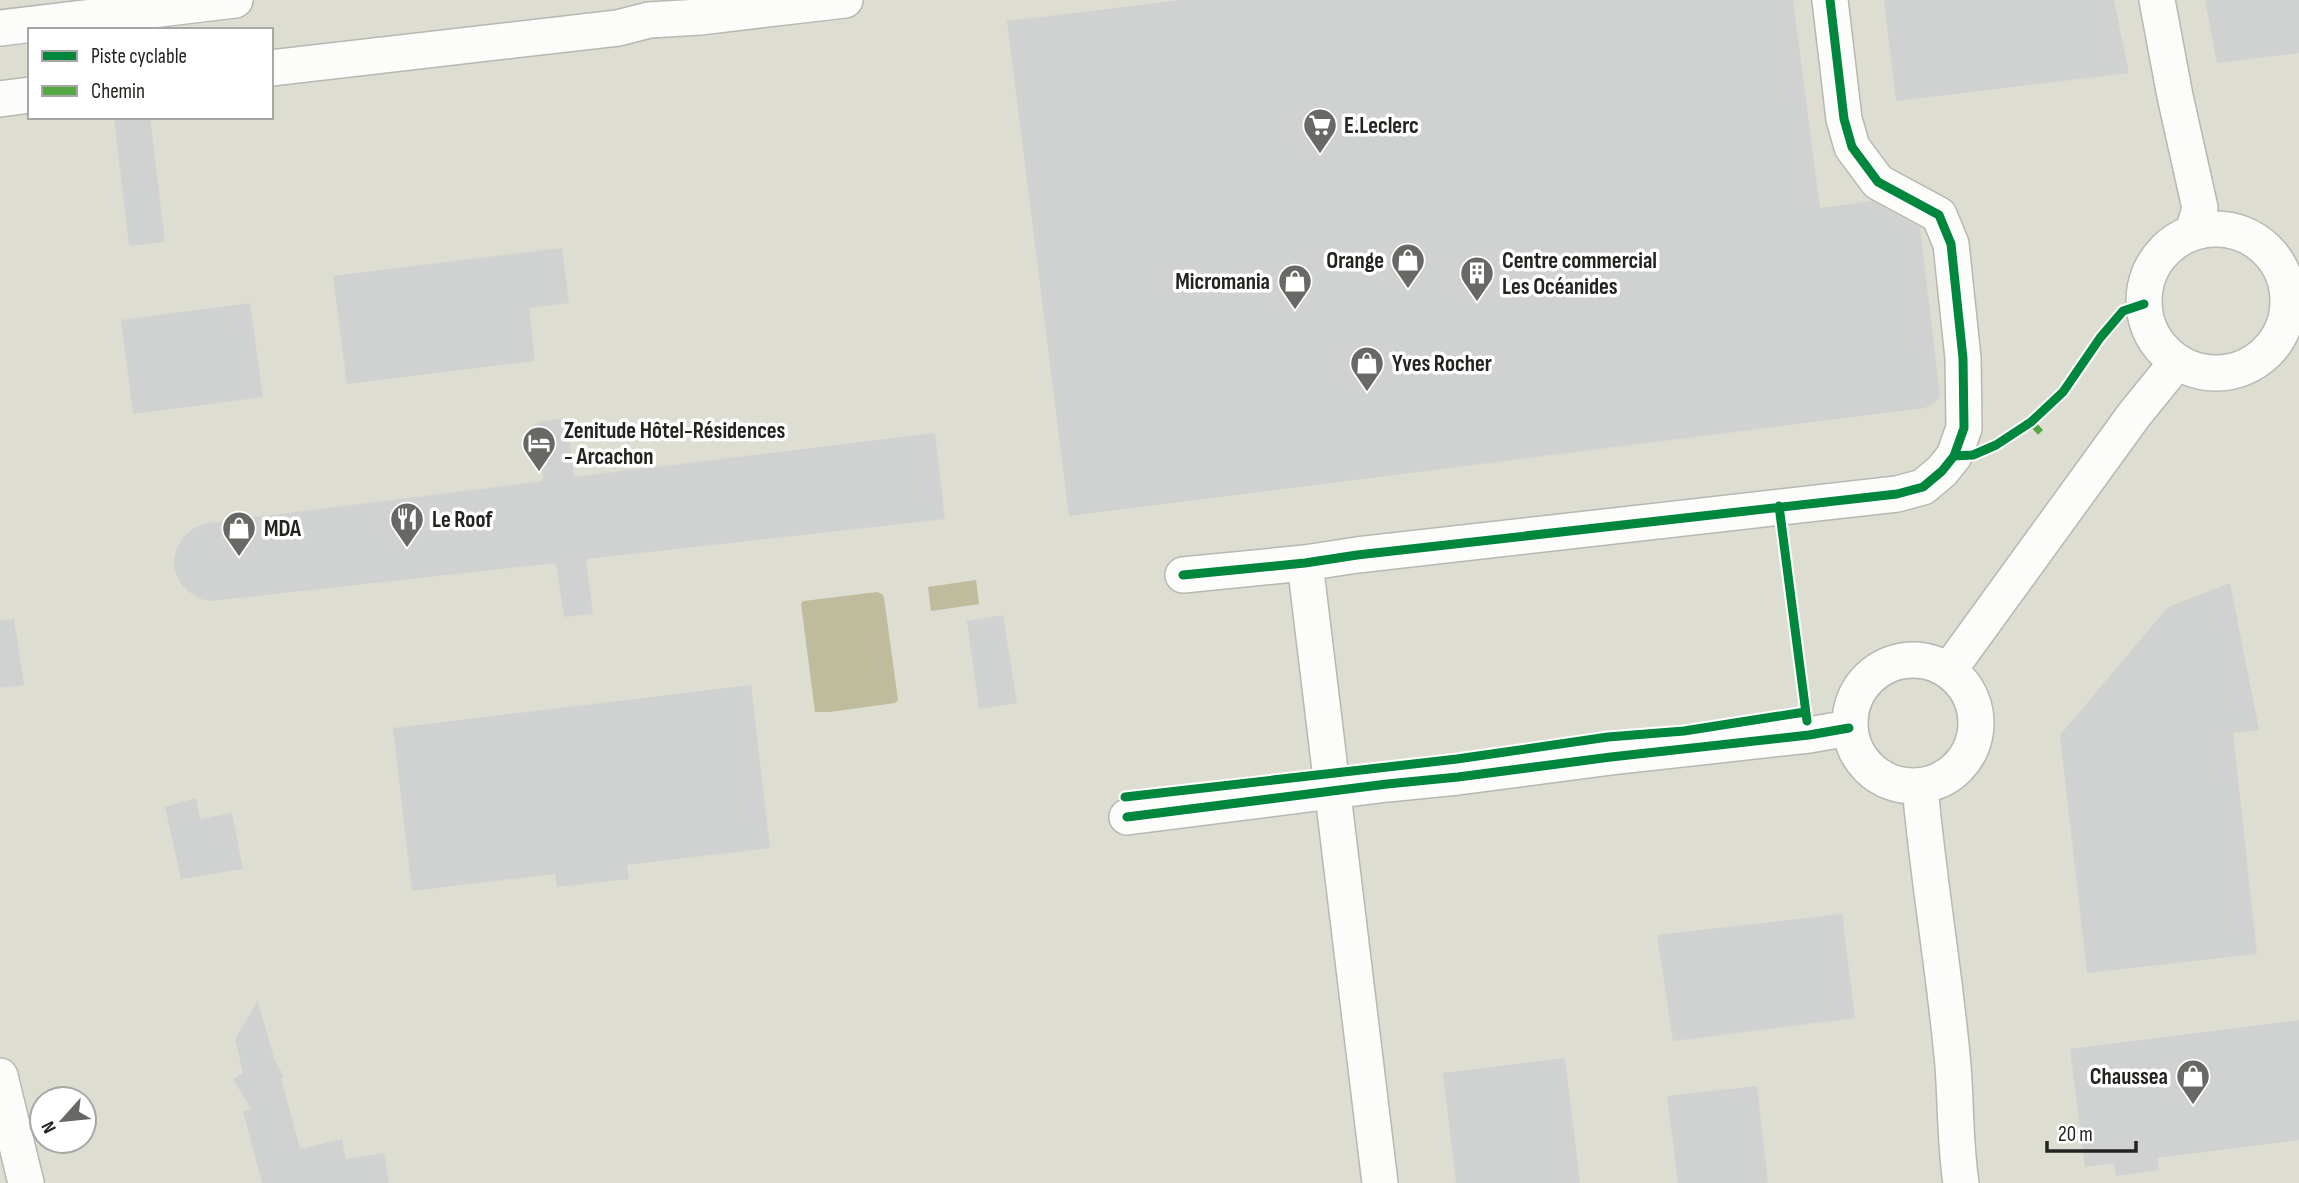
<svg xmlns="http://www.w3.org/2000/svg" width="2299" height="1183" font-family="'Sofia Sans Condensed',sans-serif">
<rect width="100%" height="100%" fill="#e9e9e3"/>
<path fill="#deddd1" fill-rule="evenodd" d="M0,0H2299V1183H0ZM30,30H271V117H30ZM42,1099H84V1141H42Z"/>
<path fill="#bebc9c" d="M976,580L979,604L931,611L928,587Z
M877,592L882,594L884,598L898,700L895,703L830,712H815L801,603L804,601Z"/>
<path fill="#d0d2d1" d="M1181,0H1793L1820,208L1872,201L1920,227L1940,396L1935,403L1925,408L1069,516L1007,21Z
M1884,0H2114L2129,73L1896,101Z
M2205,0H2299V53L2217,63Z
M114,117H150L165,242L129,246Z
M562,248L569,303L529,308L535,361L347,384L333,276Z
M250,303L263,397L133,414L121,320Z
M567,418L574,477L935,433L945,519L586,559L593,614L564,617L556,563L211,601L200,599L188,591L180,583L175,571L174,560L176,550L183,537L194,528L208,523L543,481L537,422Z
M2230,583L2259,730L2233,733L2257,954L2087,973L2060,735L2168,607Z
M1003,615L1017,703L979,709L967,621Z
M14,619L24,685L0,688V620Z
M751,685L770,848L627,865L629,879L557,887L555,874L412,891L393,728Z
M196,798L200,819L232,813L243,869L181,879L165,807Z
M1842,914L1855,1018L1673,1041L1657,935Z
M258,1001L274,1059L284,1076L281,1078L300,1149L342,1139L346,1159L384,1153L389,1183H262L243,1111L251,1109L233,1079L243,1073L235,1039Z
M2299,1020V1140L2157,1158L2159,1170L2116,1176L2114,1163L2085,1167L2070,1049Z
M1565,1058L1580,1183H1456L1443,1073Z
M1757,1086L1768,1183H1678L1667,1096Z"/>
<g fill="none" stroke-linecap="round" stroke-linejoin="round">
<g stroke="#b7b7b3" stroke-width="38">
<path id="minor" d="M2157,0L2175,96L2200,208L2193,232
M0,28L235,0
M271,68L618,28L649,20L700,17L845,0
M0,99L30,95
M2144 301a72 72 0 1 1 144 0a72 72 0 1 1-144 0Z
M1305,563L1380,1183
M1183,575L1305,563L1357,555L1897,494L1923,487L1942,471L1954,456L1964,428L1963,358L1951,244L1939,215L1878,182L1852,147L1844,119L1830,0
M1850 723a63 63 0 1 1 126 0a63 63 0 1 1-126 0Z
M1949,670L2134,415L2177,362
M1920,786C1928,880 1945,973 1953,1066C1956,1105 1955,1144 1961,1183
M1127,817L1387,784L1458,777L1611,757L1809,735L1849,728
M0,1076L26,1183"/>
</g>
<use href="#minor" stroke="#fcfcfb" stroke-width="35"/>
<path stroke="#53aa43" stroke-width="7" stroke-dasharray="14 7" stroke-linecap="butt" d="M2031,422L2043,435"/>
<g stroke="#fff" stroke-width="13">
<path id="cycleway" d="M1954,456L1973,455L1996,445L2031,422L2063,392L2100,338L2123,311L2144,304
M1779,506L1807,721
M1183,575L1305,563L1357,555L1897,494L1923,487L1942,471L1954,456L1964,428L1963,358L1951,244L1939,215L1878,182L1852,147L1844,119L1830,0
M1125,797L1457,759L1608,737L1684,731L1805,712
M1127,817L1387,784L1458,777L1611,757L1809,735L1849,728"/>
</g>
<use href="#cycleway" stroke="#00873e" stroke-width="9"/>
</g>
<defs>
<g id="supermarket-pin" transform="scale(1.75)"><path d="M0 17L-7.5 6A9.5 9.5 0 1 1 7.5 6Z" fill="#686864" stroke="#fff"/><path d="M-6-5.5h2.5l.6 2H6L4.5 2H-2.5L-4.4-4H-6ZM-1.5 3.2a1.3 1.3 0 1 0 .1 0ZM3 3.2a1.3 1.3 0 1 0 .1 0Z" fill="#fff"/></g>
<g id="shop-pin" transform="scale(1.75)"><path d="M0 17L-7.5 6A9.5 9.5 0 1 1 7.5 6Z" fill="#686864" stroke="#fff"/><path d="M-5-2.5h2.3a2.7 3.5 0 0 1 5.4 0H5L5.5 6h-11ZM-1.5-2.5h3a1.5 2.3 0 0 0-3 0Z" fill="#fff"/></g>
<g id="building-pin" transform="scale(1.75)"><path d="M0 17L-7.5 6A9.5 9.5 0 1 1 7.5 6Z" fill="#686864" stroke="#fff"/><path d="M-4-6H4V6H1V3H-1V6H-4ZM-2.5-4.3h1.7v1.8h-1.7ZM.8-4.3h1.7v1.8H.8ZM-2.5-1h1.7V.8h-1.7ZM.8-1h1.7V.8H.8Z" fill="#fff"/></g>
<g id="hotel-pin" transform="scale(1.75)"><path d="M0 17L-7.5 6A9.5 9.5 0 1 1 7.5 6Z" fill="#686864" stroke="#fff"/><path d="M-6-4.5h1.5V1H6V5H4.5V3h-9V5H-6ZM-4 0a1.8 1.8 0 1 1 3.6 0ZM.5 0V-2.5h3Q6-2.5 6 0Z" fill="#fff"/></g>
<g id="restaurant-pin" transform="scale(1.75)"><path d="M0 17L-7.5 6A9.5 9.5 0 1 1 7.5 6Z" fill="#686864" stroke="#fff"/><path d="M-5-6h1v4h1v-4h1v4h1v-4h1v5L-1.5 .5V6h-2V.5L-5-1ZM5-6V6H3V1.5H1.5Q1.5-4 5-6Z" fill="#fff"/></g>
</defs>
<g fill-rule="evenodd">
<use href="#supermarket-pin" x="1320" y="125"/>
<use href="#shop-pin" x="1408" y="260"/>
<use href="#building-pin" x="1477" y="273"/>
<use href="#shop-pin" x="1295" y="281"/>
<use href="#shop-pin" x="1367" y="363"/>
<use href="#hotel-pin" x="539" y="443"/>
<use href="#restaurant-pin" x="407" y="519"/>
<use href="#shop-pin" x="239" y="528"/>
<use href="#shop-pin" x="2193" y="1076"/>
</g>
<g text-anchor="middle" stroke-width="7" stroke-linejoin="round" paint-order="stroke">
<g font-size="23" font-weight="bold" fill="#23231f" stroke="#fff" text-anchor="start">
<text x="1344" y="133">E.Leclerc</text>
<text x="1384" y="268" text-anchor="end">Orange</text>
<text x="1502" y="268">Centre commercial<tspan x="1502" dy="26">Les Océanides</tspan></text>
<text x="1270" y="289" text-anchor="end">Micromania</text>
<text x="1392" y="371">Yves Rocher</text>
<text x="564" y="438">Zenitude Hôtel-Résidences<tspan x="564" dy="26">- Arcachon</tspan></text>
<text x="432" y="527">Le Roof</text>
<text x="264" y="536">MDA</text>
<text x="2168" y="1084" text-anchor="end">Chaussea</text>
</g>
</g>
<rect x="28" y="28" width="245" height="91" fill="#ffffff" stroke="#a7a7a5" stroke-width="2"/>
<rect x="42" y="51" width="35" height="10" fill="#00873e" stroke="#a7a7a5" stroke-width="2"/>
<text x="91" y="63" font-size="21" fill="#23231f">Piste cyclable</text>
<rect x="42" y="86" width="35" height="10" fill="#53aa43" stroke="#a7a7a5" stroke-width="2"/>
<text x="91" y="98" font-size="21" fill="#23231f">Chemin</text>
<g transform="translate(63 1120) rotate(243)"><circle r="33" fill="#ffffff" stroke="#a7a7a5" stroke-width="2"/>
<path d="M0-5L12 26L0 18L-12 26Z" fill="#686864"/>
<text y="-10" font-size="19" font-weight="bold" text-anchor="middle" fill="#23231f">N</text>
</g>
<path d="M2047 1141v10h89v-10" fill="none" stroke="#23231f" stroke-width="3.5"/>
<text x="2058" y="1141" font-size="21" fill="#23231f" stroke="#ffffff" stroke-width="5" paint-order="stroke">20 m</text>
</svg>
